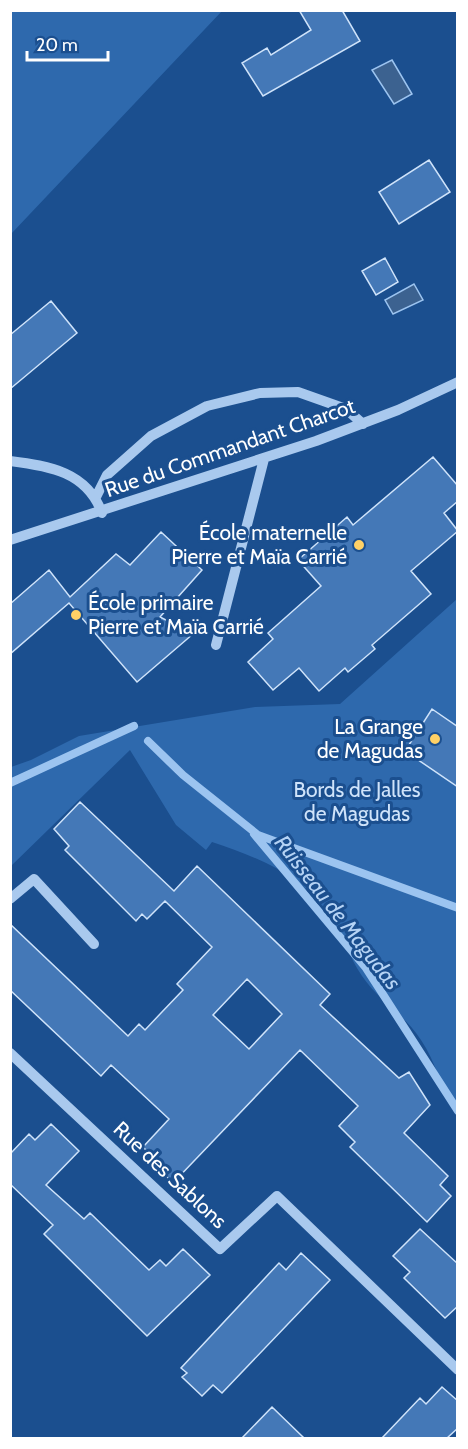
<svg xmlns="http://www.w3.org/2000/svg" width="468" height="1449" font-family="Cabin,sans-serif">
<rect width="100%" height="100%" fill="#1b4f8f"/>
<path fill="#2e69ad" d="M11,10L222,11L11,234L10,11Z
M457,599V1113C442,1091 436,1062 421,1040C405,1015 378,1000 362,976C349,957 343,934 330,916C303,875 257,857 212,842L206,850L176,825L130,750L11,866V767L31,760L79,736L255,707L340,704Z"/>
<path fill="#3c6290" stroke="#9cc4f0" stroke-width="1.5" d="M392,60L412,94L394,104L372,70Z
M414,284L423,300L393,314L385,300Z"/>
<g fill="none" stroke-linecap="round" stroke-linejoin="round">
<path stroke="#9cc4f0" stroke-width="8" d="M148,741L183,775L258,835L458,908
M10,783L134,726
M254,834L366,968L458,1111"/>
</g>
<path fill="#4478b7" stroke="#cfe3fa" stroke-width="1.5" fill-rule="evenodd" d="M299,10H342L360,41L263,96L242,63L267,48L271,55L311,30Z
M429,160L450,192L399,224L379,192Z
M385,258L398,282L376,295L362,271Z
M51,301L77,333L10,389V335Z
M433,457L458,486V501L444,513L458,531L411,571L431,594L372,645L375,649L348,672L345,668L319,691L299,668L273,690L248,662L273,639L268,633L321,586L298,560L347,517L353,525Z
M161,532L202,570L160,617L193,634L137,682L69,603L10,654V604L49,570L70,597L116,554L130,565Z
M432,709L458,727V787L405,751Z
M80,802L174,891L197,866L330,994L320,1005L399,1078L409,1072L430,1105L404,1133L448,1176L440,1185L451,1196L427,1222L350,1147L355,1142L339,1126L358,1106L300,1050L173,1183L146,1157L149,1153L143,1147L169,1119L111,1065L101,1076L10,990V924L128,1036L139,1024L145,1030L161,1013L183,990L177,984L212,947L165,901L147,919L142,914L136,921L65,850L69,846L54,829ZM247,979L282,1014L249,1049L213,1015Z
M51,1124L79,1151L46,1185L84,1219L90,1213L149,1270L160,1260L166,1266L183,1249L210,1275L147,1336L44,1234L53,1225L10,1184V1154L29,1134L35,1140Z
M420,1229L458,1264V1306L445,1318L404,1278L410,1272L393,1256Z
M301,1253L330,1280L222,1393L213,1385L202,1396L182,1377L187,1373L181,1368L279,1263L286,1270Z
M442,1387L458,1401V1428L447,1438H382L420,1398L426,1404Z
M272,1407L304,1438H242Z"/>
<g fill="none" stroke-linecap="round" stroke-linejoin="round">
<path stroke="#a9c9ee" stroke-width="10" d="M10,461C50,466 87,472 102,513
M96,497L107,475L151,436L207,406L260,393L298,392L346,409L363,424
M10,540L316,441L398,410L458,382
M216,645L264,459
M10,899L34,879L94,944
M10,1053L220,1249L277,1196L458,1370"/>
</g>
<g fill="#ffd166" stroke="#1b4f8f" stroke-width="2">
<circle cx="359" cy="545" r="6"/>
<circle cx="76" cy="615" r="6"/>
<circle cx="435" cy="739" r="6"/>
</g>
<g text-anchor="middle" stroke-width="6" stroke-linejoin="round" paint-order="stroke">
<g font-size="21" fill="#fff" stroke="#1b4f8f">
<text transform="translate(230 448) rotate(-19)" y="7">Rue du Commandant Charcot</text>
<text transform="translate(170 1175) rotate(43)" y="7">Rue des Sablons</text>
</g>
<g font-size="21" fill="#fff" stroke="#1b4f8f" text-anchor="end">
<text x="347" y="540">École maternelle<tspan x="347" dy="24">Pierre et Maïa Carrié</tspan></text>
<text x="88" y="610" text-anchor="start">École primaire<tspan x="88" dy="24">Pierre et Maïa Carrié</tspan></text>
<text x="423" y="734">La Grange<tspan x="423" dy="24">de Magudas</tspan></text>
</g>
<g font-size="21" fill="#cfe3fa" stroke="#1b4f8f">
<text x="357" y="797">Bords de Jalles<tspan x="357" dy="24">de Magudas</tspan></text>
</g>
<g font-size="22" font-style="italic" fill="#b5d3f5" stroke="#1b4f8f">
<text transform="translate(338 912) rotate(52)" y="8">Ruisseau de Magudas</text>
</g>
</g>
<rect width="468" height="1449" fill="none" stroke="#ffffff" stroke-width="24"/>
<path d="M27 51v9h81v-9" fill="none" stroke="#ffffff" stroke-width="3"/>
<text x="36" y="51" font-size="18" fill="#ffffff" stroke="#1b4f8f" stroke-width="4.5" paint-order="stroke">20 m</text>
</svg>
